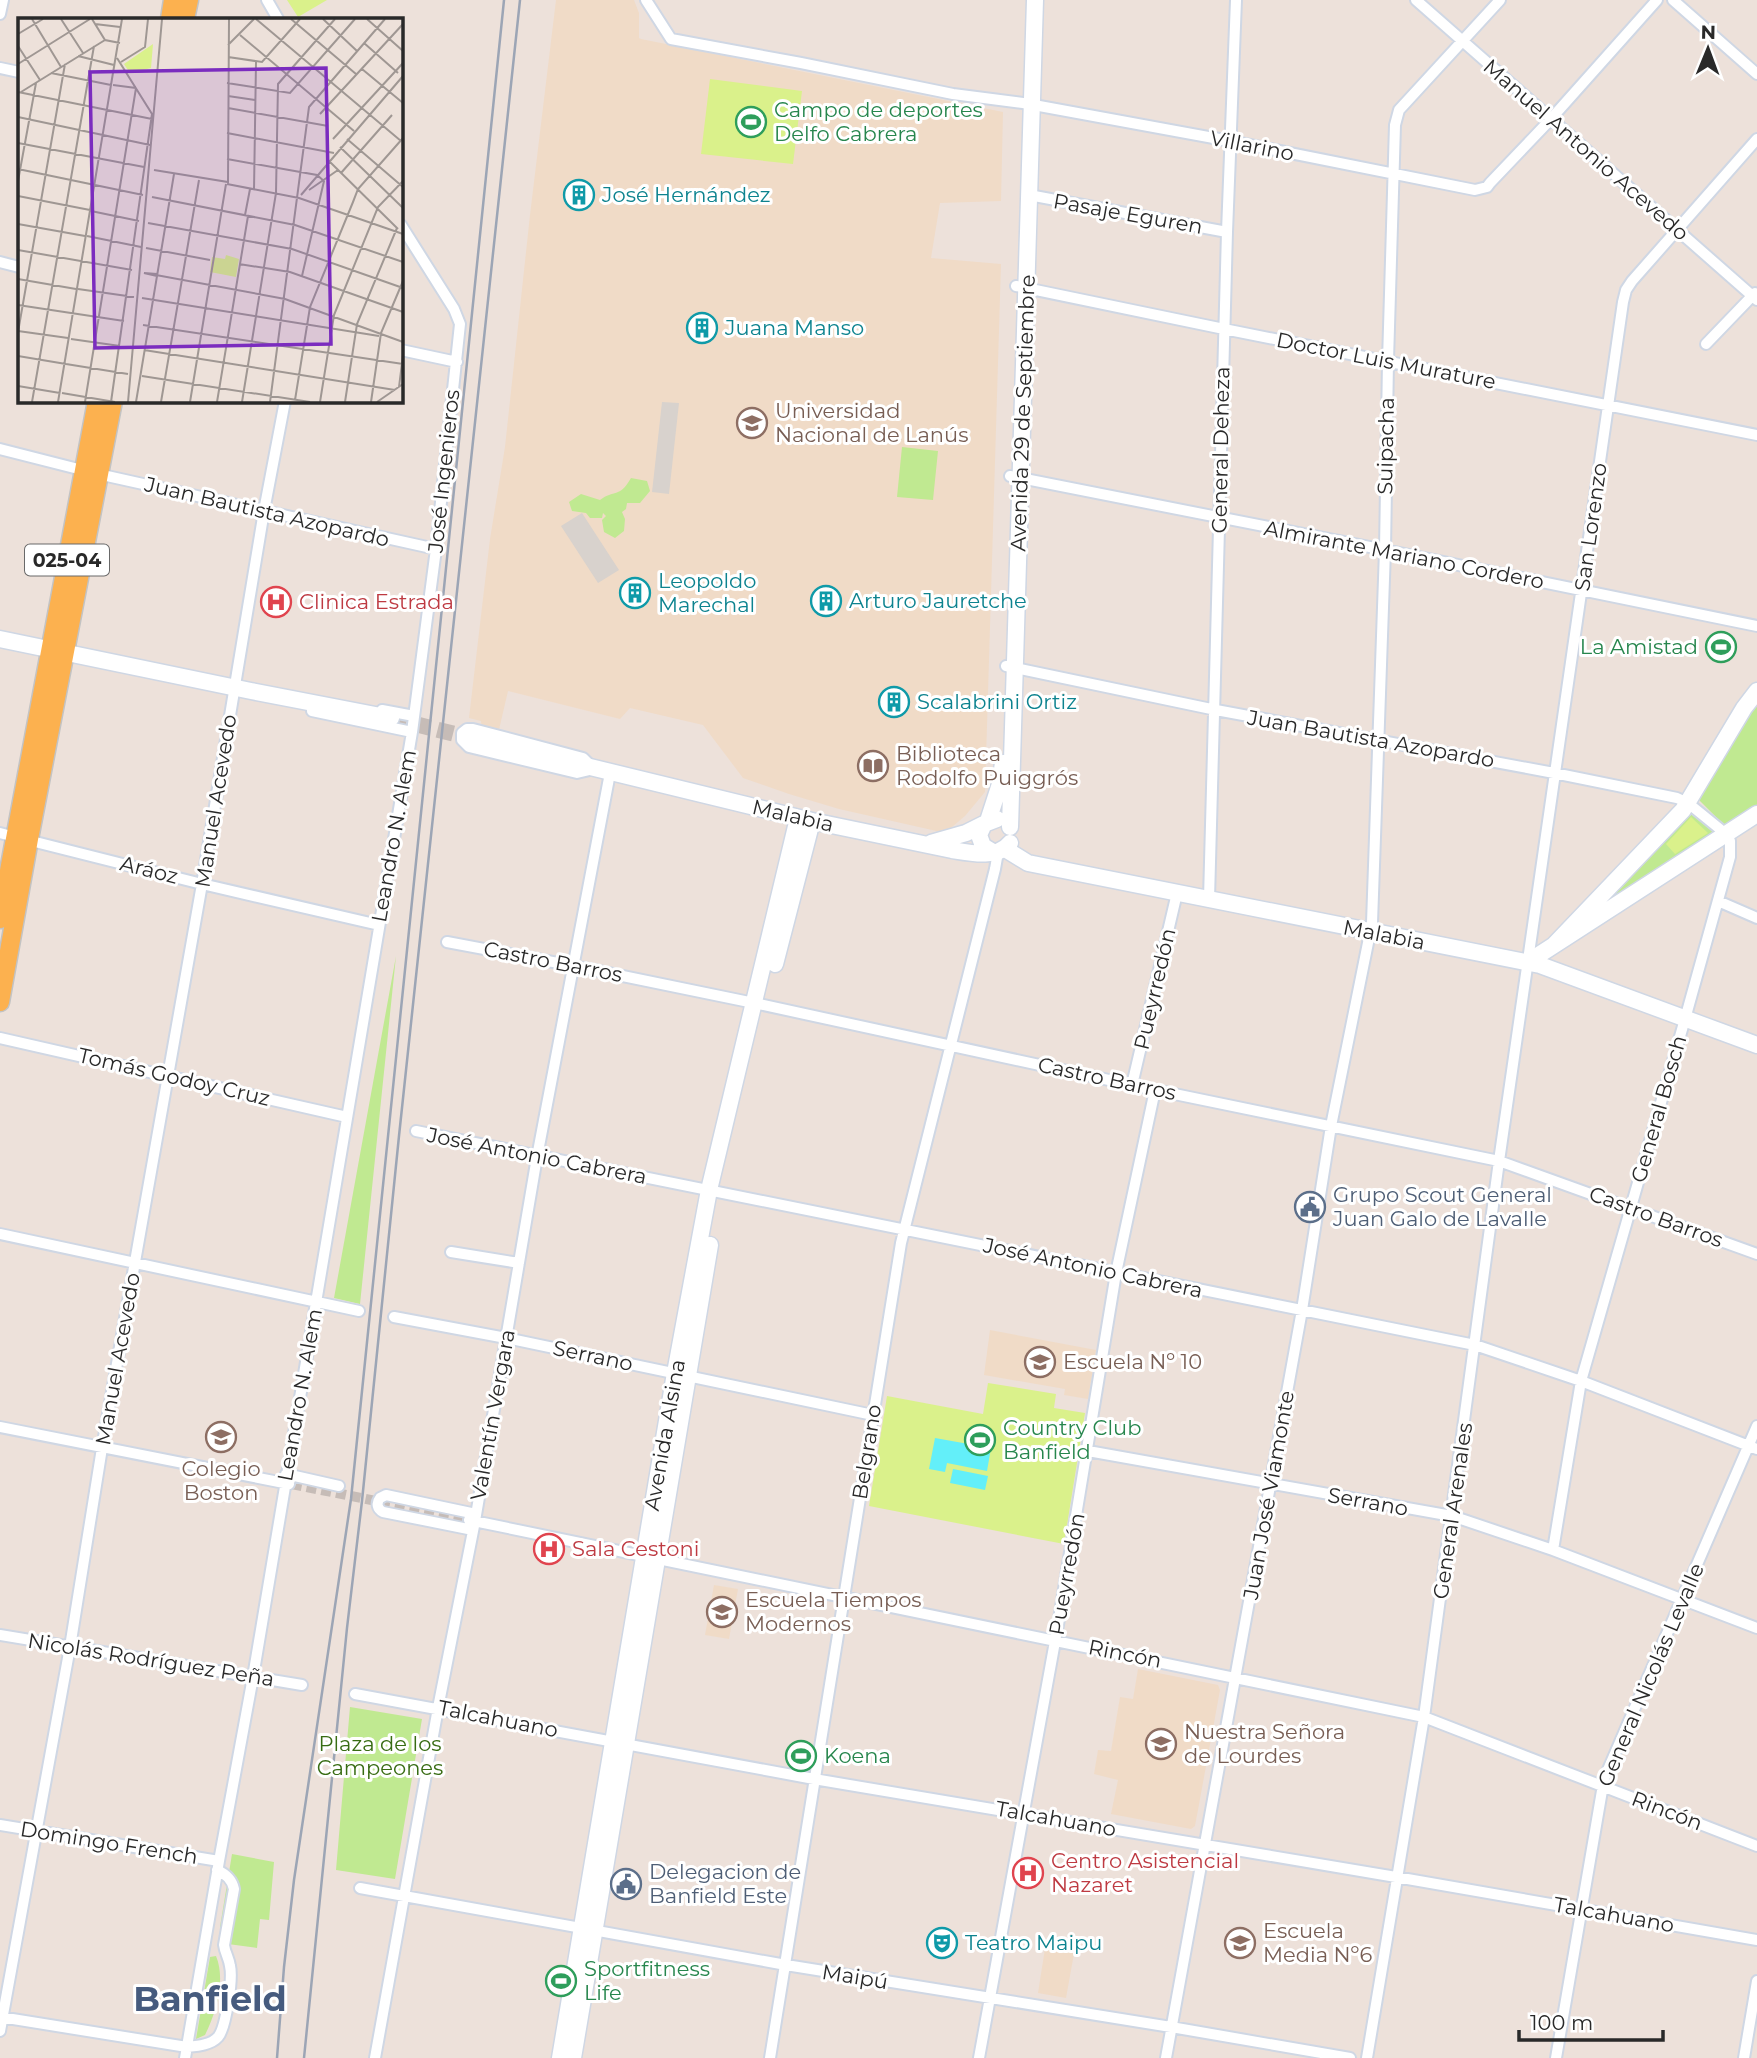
<svg xmlns="http://www.w3.org/2000/svg" width="1757" height="2058" font-family="Montserrat,sans-serif">
<rect width="100%" height="100%" fill="#ede1da"/>
<path fill="#f0dbc7" d="M556,0H634L639,13V38L641,39L1003,112L1001,201L940,203L931,258L1001,264L985,792L965,816L946,832H941L839,809L789,794L743,778L703,725L630,708L620,719L508,691L498,734L482,730L481,721L469,718L490,539L505,447L530,215Z
M990,1330L1096,1350L1088,1399L1064,1395L1065,1389L984,1375Z
M714,1585L738,1589L729,1639L705,1635Z
M1138,1669L1218,1685L1220,1690L1195,1826L1191,1829L1111,1814L1118,1780L1094,1774L1098,1750L1111,1751L1120,1697L1133,1699Z
M1046,1942L1075,1948L1066,1998L1038,1993Z"/>
<path fill="#c0e991" d="M902,447L938,451L933,500L897,497Z
M631,478L647,481L650,491L640,503H627L626,509L622,512L625,519L624,531L615,538L604,532L602,520L606,516L603,513L602,518H590L586,513L572,511L569,502L581,494L600,500C614,489 619,499 631,478Z
M1757,701V808L1725,826L1698,799Z
M1688,814C1698,815 1713,827 1715,835L1608,902L1606,900Z
M396,956L360,1304L334,1298Z
M350,1707L422,1719L395,1879L336,1870Z
M232,1854L274,1862L269,1920L260,1919L257,1948L228,1944L220,1927Z
M216,1956C226,1980 216,2013 205,2035L196,2039L210,1957Z"/>
<path fill="#daf18b" d="M287,0H327L298,17Z
M710,79L802,91L793,164L701,154Z
M1691,817L1708,833L1675,854L1666,844Z
M988,1383L1056,1394L1054,1408L1085,1413L1064,1544L869,1506L887,1396L983,1414Z"/>
<path fill="#d8d2cd" d="M662,402L679,403L669,494L652,492Z
M582,513L619,570L598,583L561,526Z"/>
<path fill="#63eff9" d="M935,1438L991,1448L987,1471L947,1463L945,1472L929,1469Z
M953,1469L988,1476L985,1490L950,1483Z"/>
<g fill="none" stroke-linecap="round" stroke-linejoin="round">
<path stroke="#c6bcb7" stroke-width="10" stroke-dasharray="10 5" stroke-linecap="butt" d="M292,1484L469,1520"/>
<path stroke="#c6bcb7" stroke-width="16" stroke-dasharray="16 8" stroke-linecap="butt" d="M391,718L467,737"/>
<g stroke="#cfd7e4" stroke-width="14">
<path id="street" d="M267,0L278,19
M646,0L671,39L801,63L953,94L1023,103L1230,141L1475,190L1487,187L1490,183L1550,120L1657,0
M1416,0L1757,300
M1673,0L1757,74
M0,14L3,0
M0,68L19,72
M1029,195L1227,232
M0,262L19,267
M1016,286L1224,329L1757,435
M1706,344L1755,293
M401,350L457,362
M0,449L98,474L436,549
M1010,476L1385,550L1757,626
M1006,666L1216,710L1554,773L1677,798L1688,803L1726,834L1730,841V857L1685,1019L1581,1381L1553,1550
M382,710L414,716
M312,711L412,732
M467,729H473L583,758L594,769L577,773L469,747L462,740V733Z
M0,833L202,884L379,925
M1209,899L1227,232L1236,0
M1718,901L1757,918
M447,942L574,966L754,1003L1155,1090L1499,1161L1757,1254
M0,1038L347,1117
M1132,1085L1177,893
M416,1131L1475,1345L1581,1381L1757,1449
M0,1234L359,1311
M451,1252L519,1263
M394,1317L506,1338L873,1415
M0,1427L289,1484
M1088,1451L1452,1516L1553,1550L1757,1628
M286,1474L339,1486
M469,1520L1424,1717L1757,1846
M473,1530L383,1512C377,1509 376,1503 380,1498L386,1495L476,1514
M0,1635L302,1685
M355,1694L814,1779L1396,1877L1757,1940
M0,1825L219,1861
M360,1888L786,1965L1171,2027L1350,2058
M0,2017L187,2047C197,2046 211,2045 218,2037C226,2028 233,1978 230,1966C229,1958 225,1953 224,1945L234,1889C232,1879 226,1874 217,1870
M0,2031L70,1647L102,1448L202,884L264,511L285,401
M185,2058L219,1861L253,1677L412,732L436,549L460,324L454,309L401,225
M375,2058L438,1708L475,1521L537,1157L610,773
M770,2058L901,1243L995,869L998,852
M979,2058L1058,1625L1116,1273L1155,1090
M1166,2058L1302,1310L1331,1126L1372,923L1385,550L1388,361L1395,125L1399,110L1500,0
M1367,2058L1424,1717L1499,1161L1623,302L1626,290L1632,281L1757,139
M1556,2058L1604,1779L1757,1426
M1744,2058L1757,1981"/>
</g>
<g stroke="#cfd7e4" stroke-width="19">
<path id="secondary" d="M0,639L251,691L391,718
M467,737L812,821L952,850C970,853 998,859 1010,843
M988,821L1000,784L1003,763
M1010,827L1035,0
M931,843L966,833L984,824
M1005,849L1028,863L1540,965L1757,1045
M993,852L983,846L979,835L984,824L997,819
M1554,945L1683,810L1744,708L1757,691
M1528,962L1757,814
M775,964L812,821
M560,2058L675,1373L709,1190L798,818
M573,2058L710,1245"/>
</g>
<g stroke="#c3c3c3" stroke-width="21">
<path id="primary" d="M170,19L173,0
M185,19L189,0
M0,919L97,401
M0,1002L29,839L113,401"/>
</g>
<use href="#street" stroke="#fff" stroke-width="10"/>
<use href="#secondary" stroke="#fff" stroke-width="16"/>
<use href="#primary" stroke="#fcb14f" stroke-width="18"/>
<path stroke="#9ca5b5" stroke-width="2.5" d="M277,2058L284,1967L294,1880L351,1499L504,0
M304,2058L347,1628L362,1501L399,1136L520,0"/>
</g>
<defs>
<g id="stadium-ring" transform="scale(1.575)"><circle r="9.5" fill="#fff" stroke="#2e9e5b" stroke-width="1.5"/><path d="M0-5a6.5 5 0 1 0 0 10a6.5 5 0 1 0 0-10ZM-3.5-1.8h7v3.6h-7Z" fill="#2e9e5b"/></g>
<g id="building-ring" transform="scale(1.575)"><circle r="9.5" fill="#fff" stroke="#0f9aa8" stroke-width="1.5"/><path d="M-4-6H4V6H1V3H-1V6H-4ZM-2.5-4.3h1.7v1.8h-1.7ZM.8-4.3h1.7v1.8H.8ZM-2.5-1h1.7V.8h-1.7ZM.8-1h1.7V.8H.8Z" fill="#0f9aa8"/></g>
<g id="university-ring" transform="scale(1.575)"><circle r="9.5" fill="#fff" stroke="#8d6e63" stroke-width="1.5"/><path d="M0-5L7-2L0 1L-7-2ZM-4 1L0 2.5L4 1V4Q0 6-4 4Z" fill="#8d6e63"/></g>
<g id="hospital-ring" transform="scale(1.575)"><circle r="9.5" fill="#fff" stroke="#e0444e" stroke-width="1.5"/><path d="M-5-5h3v3.5h4V-5h3V5h-3V1.5h-4V5h-3Z" fill="#e0444e"/></g>
<g id="library-ring" transform="scale(1.575)"><circle r="9.5" fill="#fff" stroke="#8d6e63" stroke-width="1.5"/><path d="M-6-4Q-3-5.5-.7-3.5V5Q-3 3-6 4ZM6-4Q3-5.5 .7-3.5V5Q3 3 6 4Z" fill="#8d6e63"/></g>
<g id="civic-ring" transform="scale(1.575)"><circle r="9.5" fill="#fff" stroke="#5c6f8a" stroke-width="1.5"/><path d="M-.6-6.5H3V-4.5H.6V-3L4-1V1h2V6H-6V1h2V-1L-.6-3ZM-1.2 2.5V6h2.4V2.5Z" fill="#5c6f8a"/></g>
<g id="school-ring" transform="scale(1.575)"><circle r="9.5" fill="#fff" stroke="#8d6e63" stroke-width="1.5"/><path d="M0-5L7-2L0 1L-7-2ZM-4 1L0 2.5L4 1V4Q0 6-4 4Z" fill="#8d6e63"/></g>
<g id="theatre-ring" transform="scale(1.575)"><circle r="9.5" fill="#fff" stroke="#0f9aa8" stroke-width="1.5"/><path d="M-5-5.5Q0-4 5-5.5V0Q5 5 0 6Q-5 5-5 0ZM-3.3-2.5H-1v1.5H-3.3ZM1-2.5H3.3v1.5H1ZM-2.8 1Q0 5.5 2.8 1Z" fill="#0f9aa8"/></g>
</defs>
<g fill-rule="evenodd">
<use href="#stadium-ring" x="751" y="122"/>
<use href="#building-ring" x="579" y="195"/>
<use href="#building-ring" x="702" y="328"/>
<use href="#university-ring" x="752" y="423"/>
<use href="#building-ring" x="635" y="593"/>
<use href="#building-ring" x="826" y="601"/>
<use href="#hospital-ring" x="276" y="602"/>
<use href="#stadium-ring" x="1721" y="647"/>
<use href="#building-ring" x="894" y="702"/>
<use href="#library-ring" x="873" y="766"/>
<use href="#civic-ring" x="1310" y="1207"/>
<use href="#school-ring" x="1040" y="1362"/>
<use href="#school-ring" x="221" y="1437"/>
<use href="#stadium-ring" x="980" y="1440"/>
<use href="#hospital-ring" x="549" y="1549"/>
<use href="#school-ring" x="722" y="1612"/>
<use href="#school-ring" x="1161" y="1744"/>
<use href="#stadium-ring" x="801" y="1756"/>
<use href="#hospital-ring" x="1028" y="1873"/>
<use href="#civic-ring" x="626" y="1884"/>
<use href="#theatre-ring" x="942" y="1943"/>
<use href="#school-ring" x="1240" y="1943"/>
<use href="#stadium-ring" x="561" y="1981"/>
</g>
<g text-anchor="middle" stroke-width="6" stroke-linejoin="round" paint-order="stroke">
<rect fill="#fff" stroke="#696969" stroke-width="2" x="25" y="544.5" width="84" height="31" rx="5"/>
<g font-size="19" font-weight="bold" fill="#292929">
<text x="67" y="567">025-04</text>
</g>
<g font-size="21" fill="#27864d" stroke="#fff" text-anchor="start">
<text x="774" y="117">Campo de deportes<tspan x="774" dy="24">Delfo Cabrera</tspan></text>
<text x="1698" y="654" text-anchor="end">La Amistad</text>
<text x="1003" y="1435">Country Club<tspan x="1003" dy="24">Banfield</tspan></text>
<text x="824" y="1763">Koena</text>
<text x="584" y="1976">Sportfitness<tspan x="584" dy="24">Life</tspan></text>
</g>
<g font-size="21" fill="#292929" stroke="#fff">
<text transform="translate(1252 146) rotate(11)" y="7">Villarino</text>
<text transform="translate(1586 150) rotate(41)" y="7">Manuel Antonio Acevedo</text>
<text transform="translate(1128 214) rotate(10)" y="7">Pasaje Eguren</text>
<text transform="translate(1386 361) rotate(11)" y="7">Doctor Luis Murature</text>
<text transform="translate(1023 413) rotate(-88)" y="7">Avenida 29 de Septiembre</text>
<text transform="translate(1386 446) rotate(-89)" y="7">Suipacha</text>
<text transform="translate(1221 450) rotate(-89)" y="7">General Deheza</text>
<text transform="translate(444 471) rotate(-84)" y="7">José Ingenieros</text>
<text transform="translate(267 512) rotate(13)" y="7">Juan Bautista Azopardo</text>
<text transform="translate(1591 527) rotate(-82)" y="7">San Lorenzo</text>
<text transform="translate(1404 555) rotate(11)" y="7">Almirante Mariano Cordero</text>
<text transform="translate(1371 739) rotate(10)" y="7">Juan Bautista Azopardo</text>
<text transform="translate(216 801) rotate(-81)" y="7">Manuel Acevedo</text>
<text transform="translate(793 816) rotate(13)" y="7">Malabia</text>
<text transform="translate(394 836) rotate(-80)" y="7">Leandro N. Alem</text>
<text transform="translate(149 870) rotate(14)" y="7">Aráoz</text>
<text transform="translate(1384 935) rotate(11)" y="7">Malabia</text>
<text transform="translate(553 962) rotate(11)" y="7">Castro Barros</text>
<text transform="translate(1155 989) rotate(-77)" y="7">Pueyrredón</text>
<text transform="translate(174 1077) rotate(13)" y="7">Tomás Godoy Cruz</text>
<text transform="translate(1107 1079) rotate(12)" y="7">Castro Barros</text>
<text transform="translate(1659 1109) rotate(-74)" y="7">General Bosch</text>
<text transform="translate(537 1156) rotate(11)" y="7">José Antonio Cabrera</text>
<text transform="translate(1656 1217) rotate(20)" y="7">Castro Barros</text>
<text transform="translate(1093 1268) rotate(12)" y="7">José Antonio Cabrera</text>
<text transform="translate(593 1356) rotate(12)" y="7">Serrano</text>
<text transform="translate(118 1359) rotate(-80)" y="7">Manuel Acevedo</text>
<text transform="translate(300 1395) rotate(-80)" y="7">Leandro N. Alem</text>
<text transform="translate(493 1415) rotate(-80)" y="7">Valentín Vergara</text>
<text transform="translate(665 1435) rotate(-80)" y="7">Avenida Alsina</text>
<text transform="translate(867 1452) rotate(-81)" y="7">Belgrano</text>
<text transform="translate(1269 1495) rotate(-80)" y="7">Juan José Viamonte</text>
<text transform="translate(1368 1502) rotate(10)" y="7">Serrano</text>
<text transform="translate(1453 1511) rotate(-82)" y="7">General Arenales</text>
<text transform="translate(1067 1574) rotate(-80)" y="7">Pueyrredón</text>
<text transform="translate(1125 1654) rotate(11)" y="7">Rincón</text>
<text transform="translate(151 1660) rotate(9)" y="7">Nicolás Rodríguez Peña</text>
<text transform="translate(1651 1675) rotate(-67)" y="7">General Nicolás Levalle</text>
<text transform="translate(498 1719) rotate(11)" y="7">Talcahuano</text>
<text transform="translate(1667 1811) rotate(21)" y="7">Rincón</text>
<text transform="translate(1056 1819) rotate(10)" y="7">Talcahuano</text>
<text transform="translate(109 1843) rotate(9)" y="7">Domingo French</text>
<text transform="translate(1614 1915) rotate(10)" y="7">Talcahuano</text>
<text transform="translate(855 1977) rotate(9)" y="7">Maipú</text>
</g>
<g font-size="21" fill="#0d838f" stroke="#fff" text-anchor="start">
<text x="602" y="202">José Hernández</text>
<text x="725" y="335">Juana Manso</text>
<text x="658" y="588">Leopoldo<tspan x="658" dy="24">Marechal</tspan></text>
<text x="849" y="608">Arturo Jauretche</text>
<text x="917" y="709">Scalabrini Ortiz</text>
<text x="965" y="1950">Teatro Maipu</text>
</g>
<g font-size="21" fill="#785e54" stroke="#fff" text-anchor="start">
<text x="775" y="418">Universidad<tspan x="775" dy="24">Nacional de Lanús</tspan></text>
<text x="896" y="761">Biblioteca<tspan x="896" dy="24">Rodolfo Puiggrós</tspan></text>
<text x="1063" y="1369">Escuela Nº 10</text>
<text x="221" y="1476" text-anchor="middle">Colegio<tspan x="221" dy="24">Boston</tspan></text>
<text x="745" y="1607">Escuela Tiempos<tspan x="745" dy="24">Modernos</tspan></text>
<text x="1184" y="1739">Nuestra Señora<tspan x="1184" dy="24">de Lourdes</tspan></text>
<text x="1263" y="1938">Escuela<tspan x="1263" dy="24">Media Nº6</tspan></text>
</g>
<g font-size="21" fill="#be3a42" stroke="#fff" text-anchor="start">
<text x="299" y="609">Clinica Estrada</text>
<text x="572" y="1556">Sala Cestoni</text>
<text x="1051" y="1868">Centro Asistencial<tspan x="1051" dy="24">Nazaret</tspan></text>
</g>
<g font-size="21" fill="#4e5e75" stroke="#fff" text-anchor="start">
<text x="1333" y="1202">Grupo Scout General<tspan x="1333" dy="24">Juan Galo de Lavalle</tspan></text>
<text x="649" y="1879">Delegacion de<tspan x="649" dy="24">Banfield Este</tspan></text>
</g>
<g font-size="21" fill="#386c13" stroke="#fff">
<text x="380" y="1751">Plaza de los<tspan x="380" dy="24">Campeones</tspan></text>
</g>
<g font-size="35" font-weight="bold" fill="#465b7e" stroke="#fff">
<text x="210" y="2011">Banfield</text>
</g>
</g>
<g transform="translate(18 18)">
<rect width="385" height="385" fill="#ede1da"/>
<path d="M135,26L133,50L112,55L106,46ZM208,237L221,241L218,259L192,254L194,239L207,241Z" fill="#daf18b"/>
<path fill="none" stroke="#9f9793" stroke-width="2" d="M14,1L43,49M43,1L65,35M74,1L87,22L102,25M238,1L383,123M273,1L338,56M305,1L339,33M349,1L385,33M77,6L102,9M0,16L25,1M222,17L336,113M346,25L380,55M210,27L236,1M0,28L22,62M60,38L96,47M210,39L244,44L282,1M103,44L127,29L130,1M0,46L72,1M344,51L385,85M33,55L93,67M209,65L272,75L337,1M95,67L118,70M0,74L134,101M3,74L87,22M210,78L237,82M210,90L310,108M302,96L385,6M0,99L132,127M209,115L316,135M315,121L385,45M329,121L385,169M0,125L126,149M322,129L385,190M209,141L299,157L306,163L284,258M310,142L380,211M0,151L125,177M136,152L210,164L211,1M323,155L374,97M0,163L18,65M209,166L281,180L385,216M236,172L238,44M291,172L320,152M283,177L385,58M0,178L72,192M134,179L277,207L385,244M73,193L121,203M227,197L232,171M130,205L274,231L385,270M0,206L67,218M69,218L123,229M128,230L192,242M0,232L114,252M221,246L272,254L385,294M138,257L267,281L385,324M139,258L126,255L139,256M0,261L58,271M60,271L116,279M124,280L361,318M0,287L106,303M125,307L385,346M0,313L50,320M0,314L47,46M53,321L102,328M126,332L377,372M0,338L48,346M48,346L110,356M124,358L292,384M0,368L42,375M381,369L385,337M44,375L97,384M277,382L292,289L335,184L340,171L385,120M14,384L76,28M40,384L104,1M67,384L118,70M93,384L134,96L99,40M110,384L144,1M118,384L156,156M143,384L181,162M172,384L208,166M199,384L230,198M224,384L258,175L260,66L317,1M252,384L291,89L367,1M302,384L316,297L360,189L385,163M327,384L339,306L379,210M353,384L363,315L385,263M359,384L385,366"/>
<path fill="#7b2cbf" fill-opacity="0.15" stroke="#7b2cbf" stroke-width="3.5" d="M308,50L313,326L77,330L72,54Z"/>
<rect width="385" height="385" fill="none" stroke="#292929" stroke-width="3.5"/>
</g>
<g transform="translate(1708 49) rotate(1)" stroke="#ffffff" stroke-width="5" paint-order="stroke">
<path d="M0-5L12 26L0 18L-12 26Z" fill="#292929"/>
<text y="-10" font-size="19" font-weight="bold" text-anchor="middle" fill="#292929">N</text>
</g>
<path d="M1519 2030v10h144v-10" fill="none" stroke="#292929" stroke-width="3.5"/>
<text x="1530" y="2030" font-size="21" fill="#292929" stroke="#ffffff" stroke-width="5" paint-order="stroke">100 m</text>
</svg>
